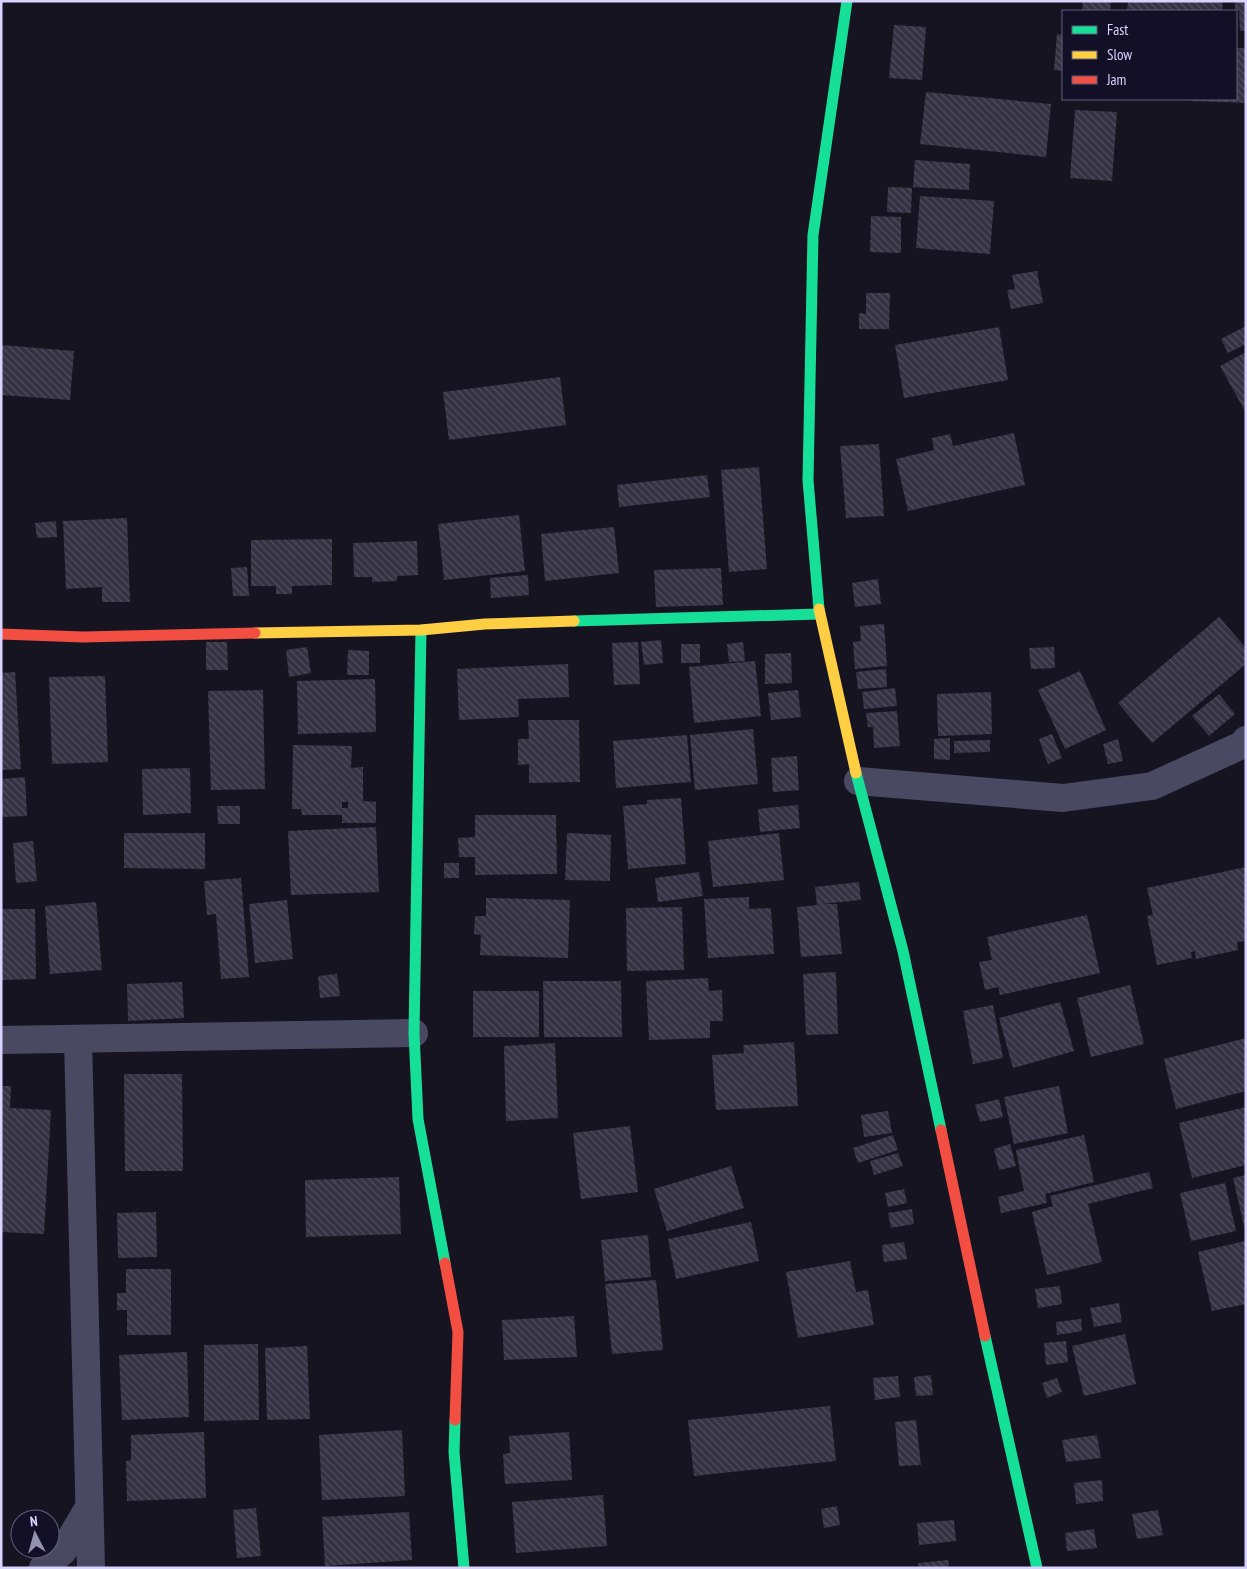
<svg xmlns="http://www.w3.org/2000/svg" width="1247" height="1569" font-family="'PT Sans Narrow',sans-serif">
<defs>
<pattern id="building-back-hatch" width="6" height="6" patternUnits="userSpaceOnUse" patternTransform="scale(1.25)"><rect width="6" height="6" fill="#343243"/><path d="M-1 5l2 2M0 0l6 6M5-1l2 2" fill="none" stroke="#514f5f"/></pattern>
</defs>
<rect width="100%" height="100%" fill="#161421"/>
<path fill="url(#building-back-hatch)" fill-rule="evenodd" d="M1083,1H1111L1110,11H1082Z
M1128,1H1223L1222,11H1127Z
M1235,1H1246V31H1240L1239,10H1235Z
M894,25L926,27L922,80L889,78Z
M1057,34L1063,35V71L1054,70Z
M1236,48H1246V103L1191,101V99H1236Z
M926,92L1051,104L1046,157L920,144Z
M1075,110L1117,112L1112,181L1070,178Z
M915,160L970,164L969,190L913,187Z
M888,187L912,188L911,213L887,212Z
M920,196L994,201L990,254L916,248Z
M871,216L901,217V253L870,252Z
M1037,271L1043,303L1011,309L1007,290L1015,289L1012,275Z
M866,293H890L889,329H859V313L866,314Z
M1246,326V344L1228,353L1221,339Z
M999,327L1008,380L904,398L895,345Z
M1,345L74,351L70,400L1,395Z
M1246,352V413L1220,366Z
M560,377L566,425L449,440L443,392Z
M1014,433L1025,485L908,511L896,459L934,450L932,438L950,434L953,446Z
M879,444L884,516L846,518L840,446Z
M759,467L767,569L729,572L721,470Z
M707,475L710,497L619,507L617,485Z
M519,515L525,571L444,580L438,524Z
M127,518L130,602H102V587L66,589L63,521Z
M56,521L57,537L37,538L35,523Z
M614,527L619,573L545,581L541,534Z
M332,539V585L292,586V594H276V586H251V540Z
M417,541L418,575L397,576V581L372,582V577H354L353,543Z
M247,567L249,596H233L231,568Z
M721,568L723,605L656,607L654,570Z
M528,575L529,595L491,598L490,578Z
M878,579L881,604L855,607L852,583Z
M1219,617L1246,648V664L1152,743L1118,703Z
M884,624L887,666L855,669L853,642L861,641L860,626Z
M661,640L663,663L644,665L641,642Z
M206,642H227L228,670H206Z
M638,642L640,684L614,685L612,643Z
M743,642L745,661L729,662L727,644Z
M681,644H700V663H681Z
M307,647L311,673L289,677L286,650Z
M1054,647L1055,668L1031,669L1029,648Z
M348,650L369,651V675H347Z
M791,653L792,683L765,684V654Z
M755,661L761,716L694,723L689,667Z
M568,664L569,697L518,699L519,717L459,720L457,669Z
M886,669L887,687L858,689L856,672Z
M1080,671L1106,730L1065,749L1038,690Z
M15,672L21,769L1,770V673Z
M105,676L108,762L52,764L49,677Z
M375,679L376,732L298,734L297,681Z
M895,688L897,706L864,709L862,692Z
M263,690L265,789L211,790L208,691Z
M798,690L801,717L771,720L768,693Z
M991,692L992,734L938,736L937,694Z
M1219,694L1235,714L1209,736L1192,716Z
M897,711L900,746L874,748L873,727H868L866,713Z
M528,720H579L580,782L529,783V764L518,765V739H529Z
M753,729L758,784L695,790L690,735Z
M1052,734L1062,758L1048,764L1039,739Z
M687,735L691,782L616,788L613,741Z
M950,738V760L934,759V739Z
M1118,739L1123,761L1108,764L1103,744Z
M990,740V752L954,753V741Z
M293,745L352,746L351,768L363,767V801L376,802V823H342V815H302L301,809H292ZM342,802H348V808H342Z
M797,756L799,790L773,792L771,758Z
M190,768L191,813L143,815L142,769Z
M25,777L27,816L1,817V801H3L2,779Z
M681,798L686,864L628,869L623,806L647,804V800Z
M798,805L800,828L760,832L758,809Z
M217,806H240V824H218Z
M475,815H556L557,874L475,875V857H459L458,838L475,837Z
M376,827L379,892L291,895L288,831Z
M124,833H205V869L124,868Z
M567,833L611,835L610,881L565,880Z
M779,833L784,880L713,887L708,841Z
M33,841L37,881L16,883L13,843Z
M444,863H459V878H444Z
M1246,867V941L1237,942L1238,950L1196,959L1195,951L1191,952L1192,958L1157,965L1147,916L1153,915L1147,888Z
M699,872L703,896L658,902L655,878Z
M241,878L249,977L221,979L216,914L207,915L204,881Z
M859,882L861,900L822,904H837L842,954L801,957L797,907L817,905L815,887Z
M749,897V909L771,908L774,954L708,958L704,899Z
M486,898L570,900L568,958L480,955L481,935L474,934L475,916H486Z
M287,900L293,959L255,963L249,904Z
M96,902L102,970L50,974L45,906Z
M682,907L684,970L627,971L626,908Z
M1,909H35L36,979L1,980Z
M1087,915L1100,973L1000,995L998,987L985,990L979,962L992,960L987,937Z
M836,972L838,1034L806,1035L803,974Z
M337,974L340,996L320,998L318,976Z
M708,978L709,991L722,990L723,1021H710V1038L649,1040L646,981Z
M543,981H621L622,1037H544Z
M182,982L184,1018L128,1021L127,984Z
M1130,985L1144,1044L1091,1057L1077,998Z
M473,991H539V1037H473Z
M1060,1002L1074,1051L1013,1068L999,1018Z
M993,1005L1003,1058L973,1064L963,1011Z
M1246,1038V1091L1176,1109L1164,1059Z
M794,1042L798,1106L716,1110L712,1055L744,1053L743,1045Z
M555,1043L558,1118L506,1121L504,1046Z
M124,1074H182L183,1171H125Z
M1,1086H11L10,1108L51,1110L44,1234L1,1232Z
M1059,1086L1068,1133L1014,1144L1004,1097Z
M999,1099L1003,1117L980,1122L975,1105Z
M1246,1107V1165L1192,1178L1179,1123Z
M888,1111L892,1133L864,1137L861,1115Z
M630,1126L638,1192L581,1199L573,1133Z
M893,1135L898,1150L858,1163L853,1148Z
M1084,1135L1094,1182L1045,1194L1047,1203L1001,1213L998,1197L1024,1191L1016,1150Z
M1010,1144L1016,1166L999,1170L994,1149Z
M898,1153L903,1166L874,1175L870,1161Z
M731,1166L744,1208L667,1231L654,1189Z
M1149,1172L1153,1188L1088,1204L1102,1262L1047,1275L1032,1212L1053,1206L1050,1196Z
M1246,1175V1230H1245L1233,1178Z
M399,1177L401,1234L306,1237L305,1180Z
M1225,1183L1236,1231L1191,1241L1180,1193Z
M904,1189L907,1203L888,1207L885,1193Z
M912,1209L914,1224L891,1228L888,1213Z
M156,1212L157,1257L118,1258L117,1213Z
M751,1222L759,1261L676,1279L668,1239Z
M648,1235L651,1277L605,1281L601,1240Z
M1245,1241L1246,1304L1212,1311L1198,1252Z
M904,1242L907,1259L884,1262L882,1245Z
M850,1261L856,1292L868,1290L874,1325L798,1338L786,1272Z
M126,1269H171V1335H127V1310H117V1293H126Z
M656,1280L663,1350L612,1354L605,1284Z
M1060,1286L1062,1304L1038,1308L1035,1289Z
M1119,1303L1122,1322L1094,1327L1090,1308Z
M574,1316L577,1357L504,1360L502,1320Z
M1081,1319L1082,1331L1057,1335L1056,1322Z
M1125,1334L1136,1384L1084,1396L1072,1346Z
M1066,1341L1068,1362L1046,1365L1044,1343Z
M258,1344L259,1420L204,1421V1345Z
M307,1346L310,1419L267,1420L265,1348Z
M187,1352L189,1417L122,1420L119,1355Z
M931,1375L933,1395L916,1396L914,1377Z
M898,1376L900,1397L875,1400L873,1378Z
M1057,1378L1062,1392L1047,1398L1042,1383Z
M830,1406L836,1461L694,1476L688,1420Z
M916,1420L921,1465L899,1466L895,1422Z
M402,1430L405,1496L322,1500L319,1435Z
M204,1432L206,1498L127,1501L126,1461L131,1460V1435Z
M569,1432L572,1480L505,1484L503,1454L510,1453L509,1436Z
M1097,1435L1101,1458L1066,1462L1062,1440Z
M1102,1480L1103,1501L1076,1504L1074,1483Z
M603,1495L607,1546L516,1553L512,1502Z
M837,1506L840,1525L824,1528L821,1509Z
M256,1508L261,1556L237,1558L233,1510Z
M1158,1510L1163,1535L1137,1539L1132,1514Z
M409,1512L412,1560L325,1566L322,1517Z
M954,1520L956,1541L919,1545L917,1523Z
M1094,1529L1097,1548L1067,1551L1065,1533Z
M948,1560L949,1568H919L918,1563Z"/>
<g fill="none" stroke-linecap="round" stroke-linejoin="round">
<path stroke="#4a4962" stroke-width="28" d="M858,781L1063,798L1152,786L1242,745L1246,740
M78,1039L91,1568
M1,1040L414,1033
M43,1568L63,1551L88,1509"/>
<path stroke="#16e098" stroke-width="11" d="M819,609L808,480L813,235L847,1
M574,621L819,614
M421,630L414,1033L418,1119L445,1263
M856,773L903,951L941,1130
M985,1336L1037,1568
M455,1420L454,1452L464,1568"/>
<path stroke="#ffcf43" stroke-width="11" d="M819,609L856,773
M255,633L421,630L485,624L574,621"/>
<path stroke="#f24e42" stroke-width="11" d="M1,634L83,637L255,633
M941,1130L985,1336
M445,1263L458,1332L455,1420"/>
</g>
<rect width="1247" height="1569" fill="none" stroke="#d9d4ff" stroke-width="5"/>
<rect x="1062" y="10" width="175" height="90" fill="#130f26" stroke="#625e7d"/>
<rect x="1072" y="26" width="25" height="8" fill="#16e098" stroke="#625e7d"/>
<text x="1107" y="35" font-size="15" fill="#d9d4ff">Fast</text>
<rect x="1072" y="51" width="25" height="8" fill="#ffcf43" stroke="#625e7d"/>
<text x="1107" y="60" font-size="15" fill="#d9d4ff">Slow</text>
<rect x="1072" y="76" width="25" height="8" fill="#f24e42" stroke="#625e7d"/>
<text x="1107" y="85" font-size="15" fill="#d9d4ff">Jam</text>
<g transform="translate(35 1534) rotate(354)"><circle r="24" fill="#130f26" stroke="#625e7d"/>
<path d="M0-4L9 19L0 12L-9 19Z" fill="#9591b1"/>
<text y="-8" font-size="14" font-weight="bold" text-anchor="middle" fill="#d9d4ff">N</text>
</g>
</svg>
